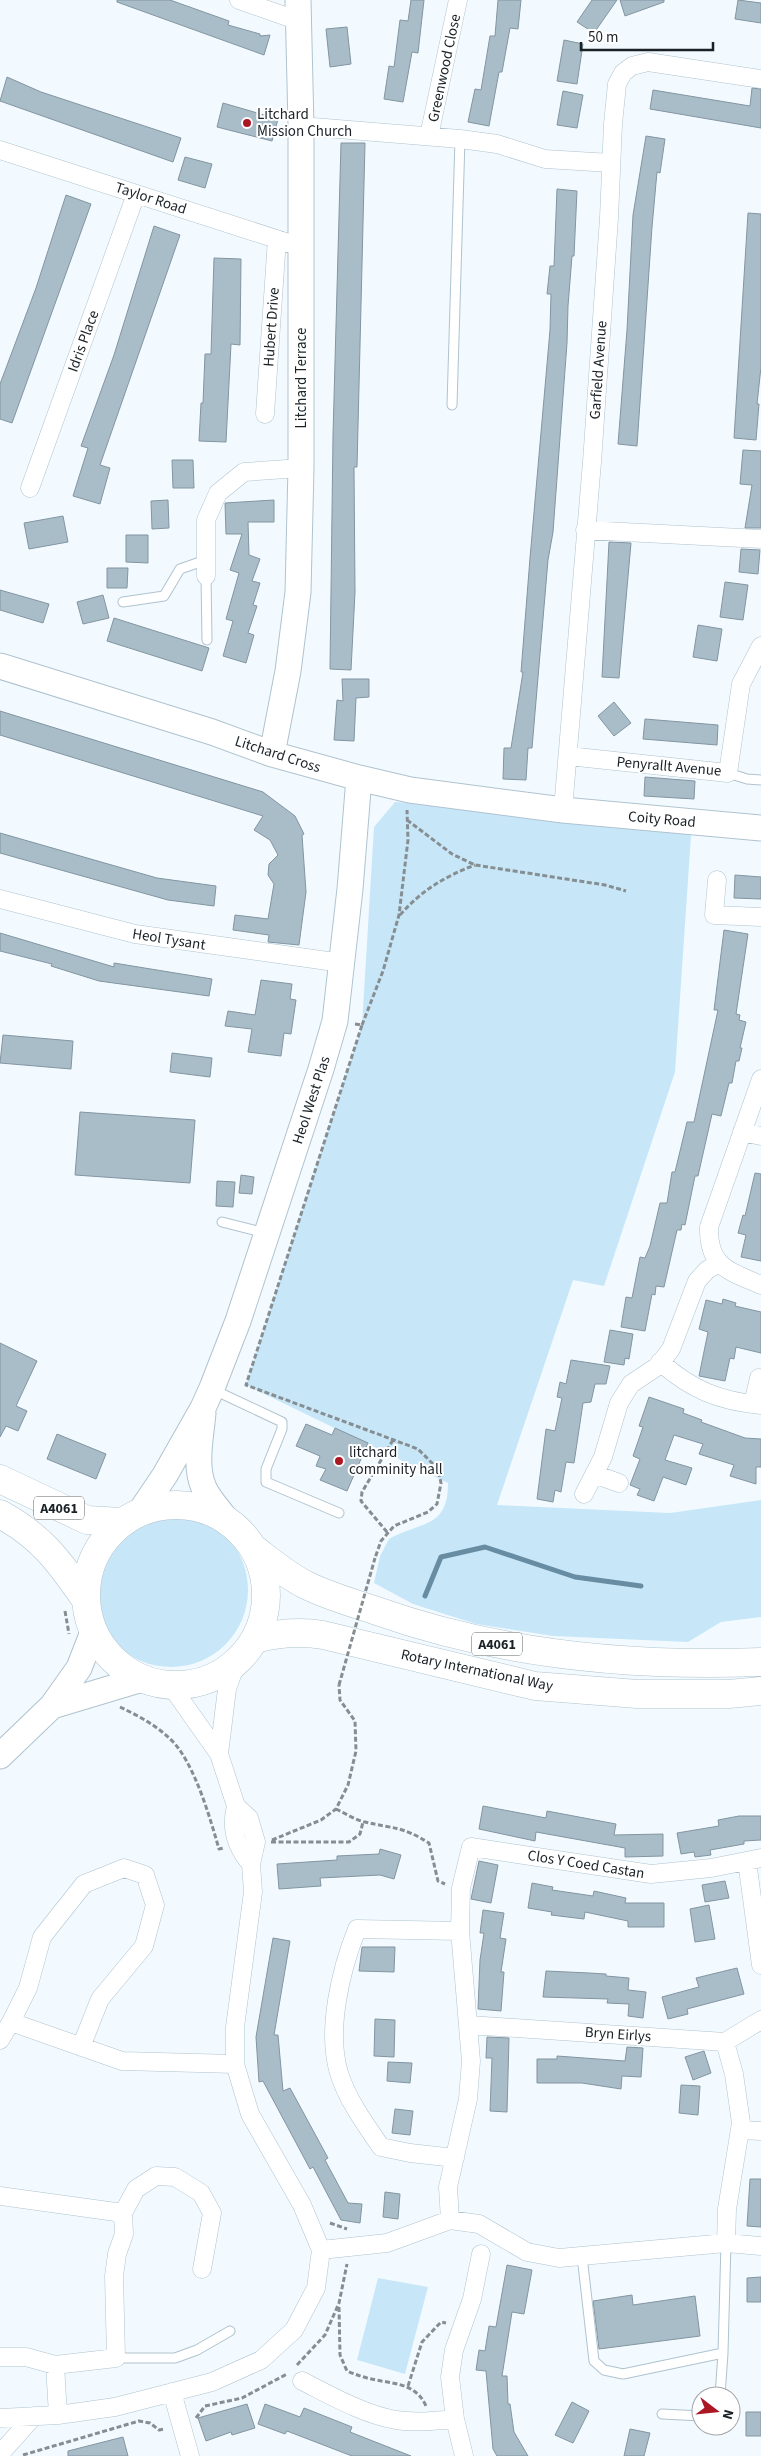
<svg xmlns="http://www.w3.org/2000/svg" width="761" height="2456" font-family="'Source Sans 3',sans-serif">
<rect width="100%" height="100%" fill="#f2faff"/>
<path fill="#c7e7f9" d="M395,802L563,810L692,821L675,1072L604,1286L573,1280L497,1505L670,1513L761,1500V1617L721,1622L688,1642L553,1636L476,1624L413,1604L374,1583L380,1556L389,1539C421,1521 448,1529 448,1483L246,1385L362,1025L374,827Z
M94 1590a77 77 0 1 1 154 0a77 77 0 1 1-154 0Z
M378,2278L428,2287L405,2374L357,2360Z"/>
<g fill="none" stroke-linecap="round" stroke-linejoin="round">
<path stroke="#688da3" stroke-width="5" d="M425,1596L441,1557L485,1547L575,1577L641,1586"/>
</g>
<path fill="#a9bdc9" stroke="#8295a1" d="M117,0H170L229,21L228,25L260,34V36L270,35L264,55L117,2Z
M411,0H424L418,53L412,52L403,102L384,99L389,66L394,67L400,20L408,21Z
M498,0H521L518,29L510,28L502,72H499L489,126L468,122L475,89L481,90L490,36H495Z
M592,0H617L594,33L577,22Z
M620,0H664V2L625,16Z
M738,0L761,3V23L735,19Z
M347,27L351,64L330,67L326,29Z
M564,40L583,44L577,84L557,81Z
M7,77L41,92L181,138L173,162L0,101Z
M752,88L761,89V128L650,109L653,90L750,106Z
M563,91L583,95L577,128L557,125Z
M223,103L278,119L272,141L217,127Z
M646,136L665,139L660,173L657,172L652,227L637,446L618,444L627,330L633,215Z
M341,143H365L357,467H354L355,592L351,670L330,669L333,435Z
M185,157L212,164L205,188L178,180Z
M557,189L577,191L574,256H572L568,306L567,343L553,532L548,560L532,748H528L526,780L503,779L504,748H511L523,672H521L530,558L550,330L551,294H547L550,266H554Z
M66,195L91,204L12,423L0,419V384L36,288Z
M748,213L761,214V367L757,404H759L756,440L734,438Z
M154,226L180,235L100,465L110,468L100,504L73,496L88,448L81,446L114,355Z
M214,258L241,259L240,345L231,344L226,442L199,441L201,403H203L205,354H211Z
M743,450L761,451V528H745L752,485L740,484Z
M172,460H193L194,488H173Z
M168,500L169,528L152,529L151,501Z
M274,500V522H248L249,555L260,559L252,581L260,583L253,605L257,606L248,633L254,635L246,663L223,656L233,621L226,619L239,573L230,570L242,534H226L225,503Z
M63,516L68,542L29,549L24,523Z
M126,535H148V563L126,562Z
M609,542L631,543L619,678L602,677Z
M741,549L760,550L758,574L739,572Z
M107,568H128L127,588H107Z
M725,582L748,585L743,620L720,617Z
M0,590L49,604L43,623L0,610Z
M103,595L109,618L83,624L77,602Z
M114,618L209,648L202,671L107,641Z
M698,625L722,629L717,661L693,657Z
M342,679H369V697L356,698L354,741L334,740L337,700L343,701Z
M614,702L631,723L614,736L598,716Z
M0,711L263,792L295,816L304,834L302,835L306,892L299,945L268,942L269,935L233,930L235,915L268,919L274,884L268,875L269,864L278,855L270,840L254,830L263,816L0,735Z
M645,719L718,725L717,745L643,739Z
M645,777L695,781L694,799L644,796Z
M0,833L157,878L216,886L214,906L168,900L0,853Z
M735,875L761,877V899L734,898Z
M724,930L748,934L736,1014L740,1015L739,1020L746,1022L740,1048H742L739,1061H736L732,1083H729L721,1116L712,1114L698,1176H695L685,1225L682,1224L681,1230H677L664,1287L656,1286L655,1295L652,1294L645,1331L621,1327L626,1297L632,1298L640,1257L645,1258L650,1246L660,1203H667L672,1172H675L687,1122H694L718,1010H714Z
M0,933L114,967V963L212,979L209,996L99,981L51,966L52,964L0,951Z
M261,980L292,984L290,999L296,1000L291,1034L284,1033L281,1056L248,1052L252,1029L225,1026L228,1011L255,1015Z
M3,1035L73,1041L71,1069L0,1063Z
M172,1053L212,1058L210,1077L170,1072Z
M80,1112L195,1120L190,1183L75,1175Z
M755,1173L761,1174V1261L741,1257L746,1235L738,1233L743,1215L745,1216Z
M241,1175L254,1177L252,1194L239,1193Z
M217,1181L235,1182L233,1207L216,1206Z
M723,1299L736,1303L735,1306L761,1312V1353L736,1347L734,1359L730,1358L725,1381L699,1376L708,1332L699,1329L706,1300L722,1304Z
M610,1330L633,1334L629,1359L625,1358L624,1365L604,1362Z
M0,1343L37,1361L16,1406L27,1411L18,1431L6,1426L0,1437Z
M571,1360L610,1366L606,1384H595L591,1402L583,1403L574,1463L566,1462L561,1492L555,1490L553,1502L537,1499L546,1429L555,1431L562,1398L557,1397L560,1382L566,1384Z
M649,1397L684,1409L683,1413L702,1420L701,1422L745,1438L761,1439V1467H756V1484L730,1476L734,1465L699,1454L703,1444L674,1435L665,1460L692,1468L686,1485L663,1477L654,1501L637,1495L640,1489L630,1485L640,1459L633,1456L643,1427L639,1426Z
M306,1424L332,1435L335,1428L368,1443L347,1491L320,1480L326,1469L316,1466L320,1456L296,1446Z
M57,1434L106,1454L96,1479L47,1459Z
M483,1806L546,1818L547,1811L616,1824L614,1835L663,1834V1856L625,1857V1848L536,1832L535,1841L479,1829Z
M739,1816H761V1840L744,1841V1844L710,1850L711,1855L695,1857L694,1852L681,1854L677,1833L719,1826L718,1820Z
M380,1849L401,1855L394,1879L380,1875L320,1878L321,1886L279,1889L277,1864L337,1860V1856L379,1854Z
M479,1861L498,1865L491,1903L471,1899Z
M725,1881L729,1898L705,1902L702,1885Z
M532,1883L553,1887L552,1890L593,1896L594,1891L626,1898L625,1903H664V1927H628V1921L585,1912L584,1919L551,1915L552,1912L528,1908Z
M709,1905L715,1939L695,1942L690,1909Z
M483,1910L504,1913L500,1938L506,1939L501,1972H504L501,2011L478,2009L480,1960L484,1933H480Z
M273,1938L290,1941L274,2035H278L283,2091L290,2088L328,2158L325,2160L348,2203L362,2204L360,2223L341,2220L313,2167L310,2169L263,2081L259,2082L256,2037Z
M362,1947H395L394,1972L359,1971Z
M737,1968L744,1994L687,2009L688,2014L668,2019L662,1997L699,1987L696,1978Z
M546,1971L589,1973L606,1974V1976L629,1978L628,1990L646,1992L643,2018L628,2016L629,2004L607,2003L608,1999L543,1997Z
M375,2019L395,2020L394,2057L374,2056Z
M487,2037L509,2038L507,2112L490,2111L492,2058H486Z
M627,2047L643,2048L641,2077L622,2076L621,2089L582,2083H537V2059H557V2056L625,2061Z
M704,2051L711,2073L693,2080L685,2057Z
M388,2062L412,2063L410,2083L387,2081Z
M681,2085L700,2086L698,2115L679,2113Z
M395,2109L413,2111L410,2135L392,2133Z
M750,2179H761V2227L747,2226Z
M385,2192L400,2194L398,2219L383,2217Z
M507,2265L532,2270L524,2314L512,2312L502,2376H507L508,2404H510L514,2432L528,2456H497L493,2449L486,2371L476,2370L479,2350L485,2351L489,2326L496,2327Z
M761,2277V2302H747V2278Z
M632,2295L633,2305L695,2296L700,2336L599,2349L593,2301Z
M572,2402L589,2411L573,2443L555,2435Z
M247,2404L255,2428L232,2435L231,2432L206,2441L198,2418Z
M265,2404L300,2417L304,2408L352,2427L350,2432L411,2456H352L287,2431L285,2434L258,2424Z
M746,2412H761V2436H746Z
M630,2429L650,2433L644,2456H624Z
M123,2437L128,2456H68V2451Z"/>
<g fill="none" stroke-linecap="round" stroke-linejoin="round">
<g stroke="#afc3cf" stroke-width="11">
<path id="lane" d="M452,405L460,139
M206,576L207,640
M123,602L164,596L180,569L206,560
M728,773L747,779L761,780
M222,1222L265,1233
M214,1390L282,1422V1429L266,1469V1482L339,1513
M582,2256L594,2361L604,2370L623,2374L723,2353
M116,2358H175L197,2350L230,2331
M720,2396L723,2353L726,2243
M662,2414L701,2416"/>
</g>
<g stroke="#afc3cf" stroke-width="19">
<path id="street" d="M239,0L299,21
M301,126L460,139L497,144L545,159L611,163
M429,136L458,0
M0,150L301,247
M265,414L277,239
M30,488L136,194
M585,530L761,539
M206,576V520L218,493L244,472L301,468
M568,756L728,773L741,684L761,646
M563,810L592,462L609,218L613,124L617,84L623,73L632,66L648,62L761,79
M717,880L714,915L761,917
M0,899L135,934L342,963
M761,1079L709,1227C708,1267 729,1271 761,1285
M742,1132L761,1136
M660,1362C692,1390 719,1401 761,1405
M753,1404L759,1378
M594,1474L619,1483
M584,1494L603,1457L619,1403L631,1384L658,1366L671,1349L697,1281L707,1270L719,1263
M219,1754L227,1689L236,1663
M236,1806C230,1829 236,1847 251,1864
M747,1861L761,1965
M11,2022L28,1988L42,1937L84,1884L124,1868L145,1875L155,1905L144,1946L100,1999L81,2047
M469,2025L725,2042L761,2020
M0,2040L11,2022L122,2061L235,2064
M725,2042L734,2074L741,2123L727,2209L726,2243
M740,2130L761,2131
M455,2158L410,2153L381,2147C365,2124 347,2099 339,2073C326,2030 341,1969 357,1929L460,1931
M0,2196L123,2213
M450,2220L448,2187L468,2099L471,2061L460,1931L461,1888L471,1847L651,1874L711,1868L761,1858
M321,2250L387,2243L450,2220L479,2224L527,2252L559,2258L726,2243L761,2246
M0,2357H26L55,2365L116,2358L114,2276L117,2254L124,2234L123,2213L136,2189L156,2176L175,2177L201,2193L212,2213L202,2269
M55,2365L58,2415
M302,2381C332,2396 363,2414 396,2420C415,2423 435,2421 455,2419
M172,2392L190,2456
M0,2418L58,2415L115,2407L212,2382L261,2360L294,2330L316,2288L321,2250L302,2205L250,2114L235,2064V2027L253,1892L251,1864L256,1842L249,1818L236,1806L219,1754L171,1686
M0,2454L34,2416
M464,2456L455,2419L450,2377L454,2350L472,2299L481,2254"/>
</g>
<g stroke="#afc3cf" stroke-width="27">
<path id="secondary" d="M0,666L212,732L272,754L359,778L410,790L563,810L761,828
M272,754L288,671L298,592L301,468V126L298,0
M203,1413C201,1437 194,1466 204,1488C209,1500 220,1510 227,1521
M140,1512L165,1475L203,1408L212,1388L238,1321L321,1069L335,1021L350,889L359,778
M52,1706L142,1679
M0,1756L52,1706L79,1668L93,1632"/>
</g>
<g stroke="#afc3cf" stroke-width="29">
<path id="primary" d="M0,1479L87,1520L122,1522
M86 1595a90 90 0 1 1 180 0a90 90 0 1 1-180 0Z
M0,1514C42,1537 59,1561 86,1600
M253,1548C270,1561 286,1575 306,1585C328,1596 353,1603 377,1611C501,1655 630,1667 761,1662
M255,1639C279,1633 299,1631 323,1635L535,1686L637,1694H729L761,1691"/>
</g>
<path stroke="#868e92" stroke-width="3" stroke-dasharray="5 2.5" stroke-linecap="butt" d="M407,820L452,854L475,865L605,885L626,891
M400,915C422,890 444,877 475,865
M355,1024L362,1025L246,1385L418,1449L438,1469L441,1483L437,1504L428,1512L394,1526L381,1541L375,1558
M362,1025L383,971L399,915L408,840L407,810
M387,1532L361,1501L362,1492L393,1440
M65,1611L69,1634
M120,1707C141,1717 165,1730 179,1749C198,1776 210,1818 219,1849L224,1848
M336,1809C345,1813 355,1820 365,1822C394,1829 402,1826 429,1843L438,1881L445,1884
M272,1840L321,1820L336,1809L348,1785L356,1751L355,1721L340,1700L339,1685
M271,1842H349L360,1834L363,1822
M330,2223L347,2229
M339,2307L340,2355L347,2371C354,2374 360,2376 367,2378C389,2384 415,2381 426,2406
M297,2365L325,2335L339,2303L347,2264
M408,2386L422,2342L441,2322L446,2323
M196,2418L205,2406L242,2398L287,2374
M23,2455L139,2421L150,2423L159,2430L164,2429"/>
<use href="#lane" stroke="#fff" stroke-width="9"/>
<use href="#street" stroke="#fff" stroke-width="18"/>
<use href="#secondary" stroke="#fff" stroke-width="25"/>
<use href="#primary" stroke="#fff" stroke-width="28"/>
<path stroke="#868e92" stroke-width="3" stroke-dasharray="5 2.5" stroke-linecap="butt" d="M339,1685L375,1558"/>
</g>
<g fill="#ac1724" stroke="#fff" stroke-width="2">
<circle cx="247" cy="123" r="5"/>
<circle cx="339" cy="1461" r="5"/>
</g>
<g text-anchor="middle" stroke-width="4" stroke-linejoin="round" paint-order="stroke">
<g fill="#fff" stroke="#5f6467" stroke-width="1">
<rect x="34" y="1496.5" width="50" height="23" rx="4"/>
<rect x="472" y="1632.5" width="50" height="23" rx="4"/>
</g>
<g font-size="14" font-weight="bold" fill="#1a2226">
<text x="59" y="1513">A4061</text>
<text x="497" y="1649">A4061</text>
</g>
<g font-size="15" fill="#1a2226" stroke="#fff">
<text transform="translate(444 68) rotate(-78)" y="5">Greenwood Close</text>
<text transform="translate(151 198) rotate(18)" y="5">Taylor Road</text>
<text transform="translate(271 327) rotate(-86)" y="5">Hubert Drive</text>
<text transform="translate(83 341) rotate(-70)" y="5">Idris Place</text>
<text transform="translate(598 370) rotate(-86)" y="5">Garfield Avenue</text>
<text transform="translate(301 378) rotate(-90)" y="5">Litchard Terrace</text>
<text transform="translate(278 754) rotate(18)" y="5">Litchard Cross</text>
<text transform="translate(669 766) rotate(5)" y="5">Penyrallt Avenue</text>
<text transform="translate(662 819) rotate(5)" y="5">Coity Road</text>
<text transform="translate(169 939) rotate(9)" y="5">Heol Tysant</text>
<text transform="translate(311 1100) rotate(-72)" y="5">Heol West Plas</text>
<text transform="translate(477 1670) rotate(12)" y="5">Rotary International Way</text>
<text transform="translate(586 1864) rotate(9)" y="5">Clos Y Coed Castan</text>
<text transform="translate(618 2034) rotate(4)" y="5">Bryn Eirlys</text>
</g>
<g font-size="15" fill="#1a2226" stroke="#fff" text-anchor="start">
<text x="257" y="119">Litchard<tspan x="257" dy="17">Mission Church</tspan></text>
<text x="349" y="1457">litchard<tspan x="349" dy="17">comminity hall</tspan></text>
</g>
</g>
<g transform="translate(716 2411) rotate(106)"><circle r="24" fill="#ffffff" stroke="#a3a7a8"/>
<path d="M0-4L9 19L0 12L-9 19Z" fill="#ac1724"/>
<text y="-8" font-size="14" font-weight="bold" text-anchor="middle" fill="#1a2226">N</text>
</g>
<path d="M581 42v8h132v-8" fill="none" stroke="#1a2226" stroke-width="2.5"/>
<text x="588" y="42" font-size="15" fill="#1a2226" stroke="#ffffff" stroke-width="4" paint-order="stroke">50 m</text>
</svg>
